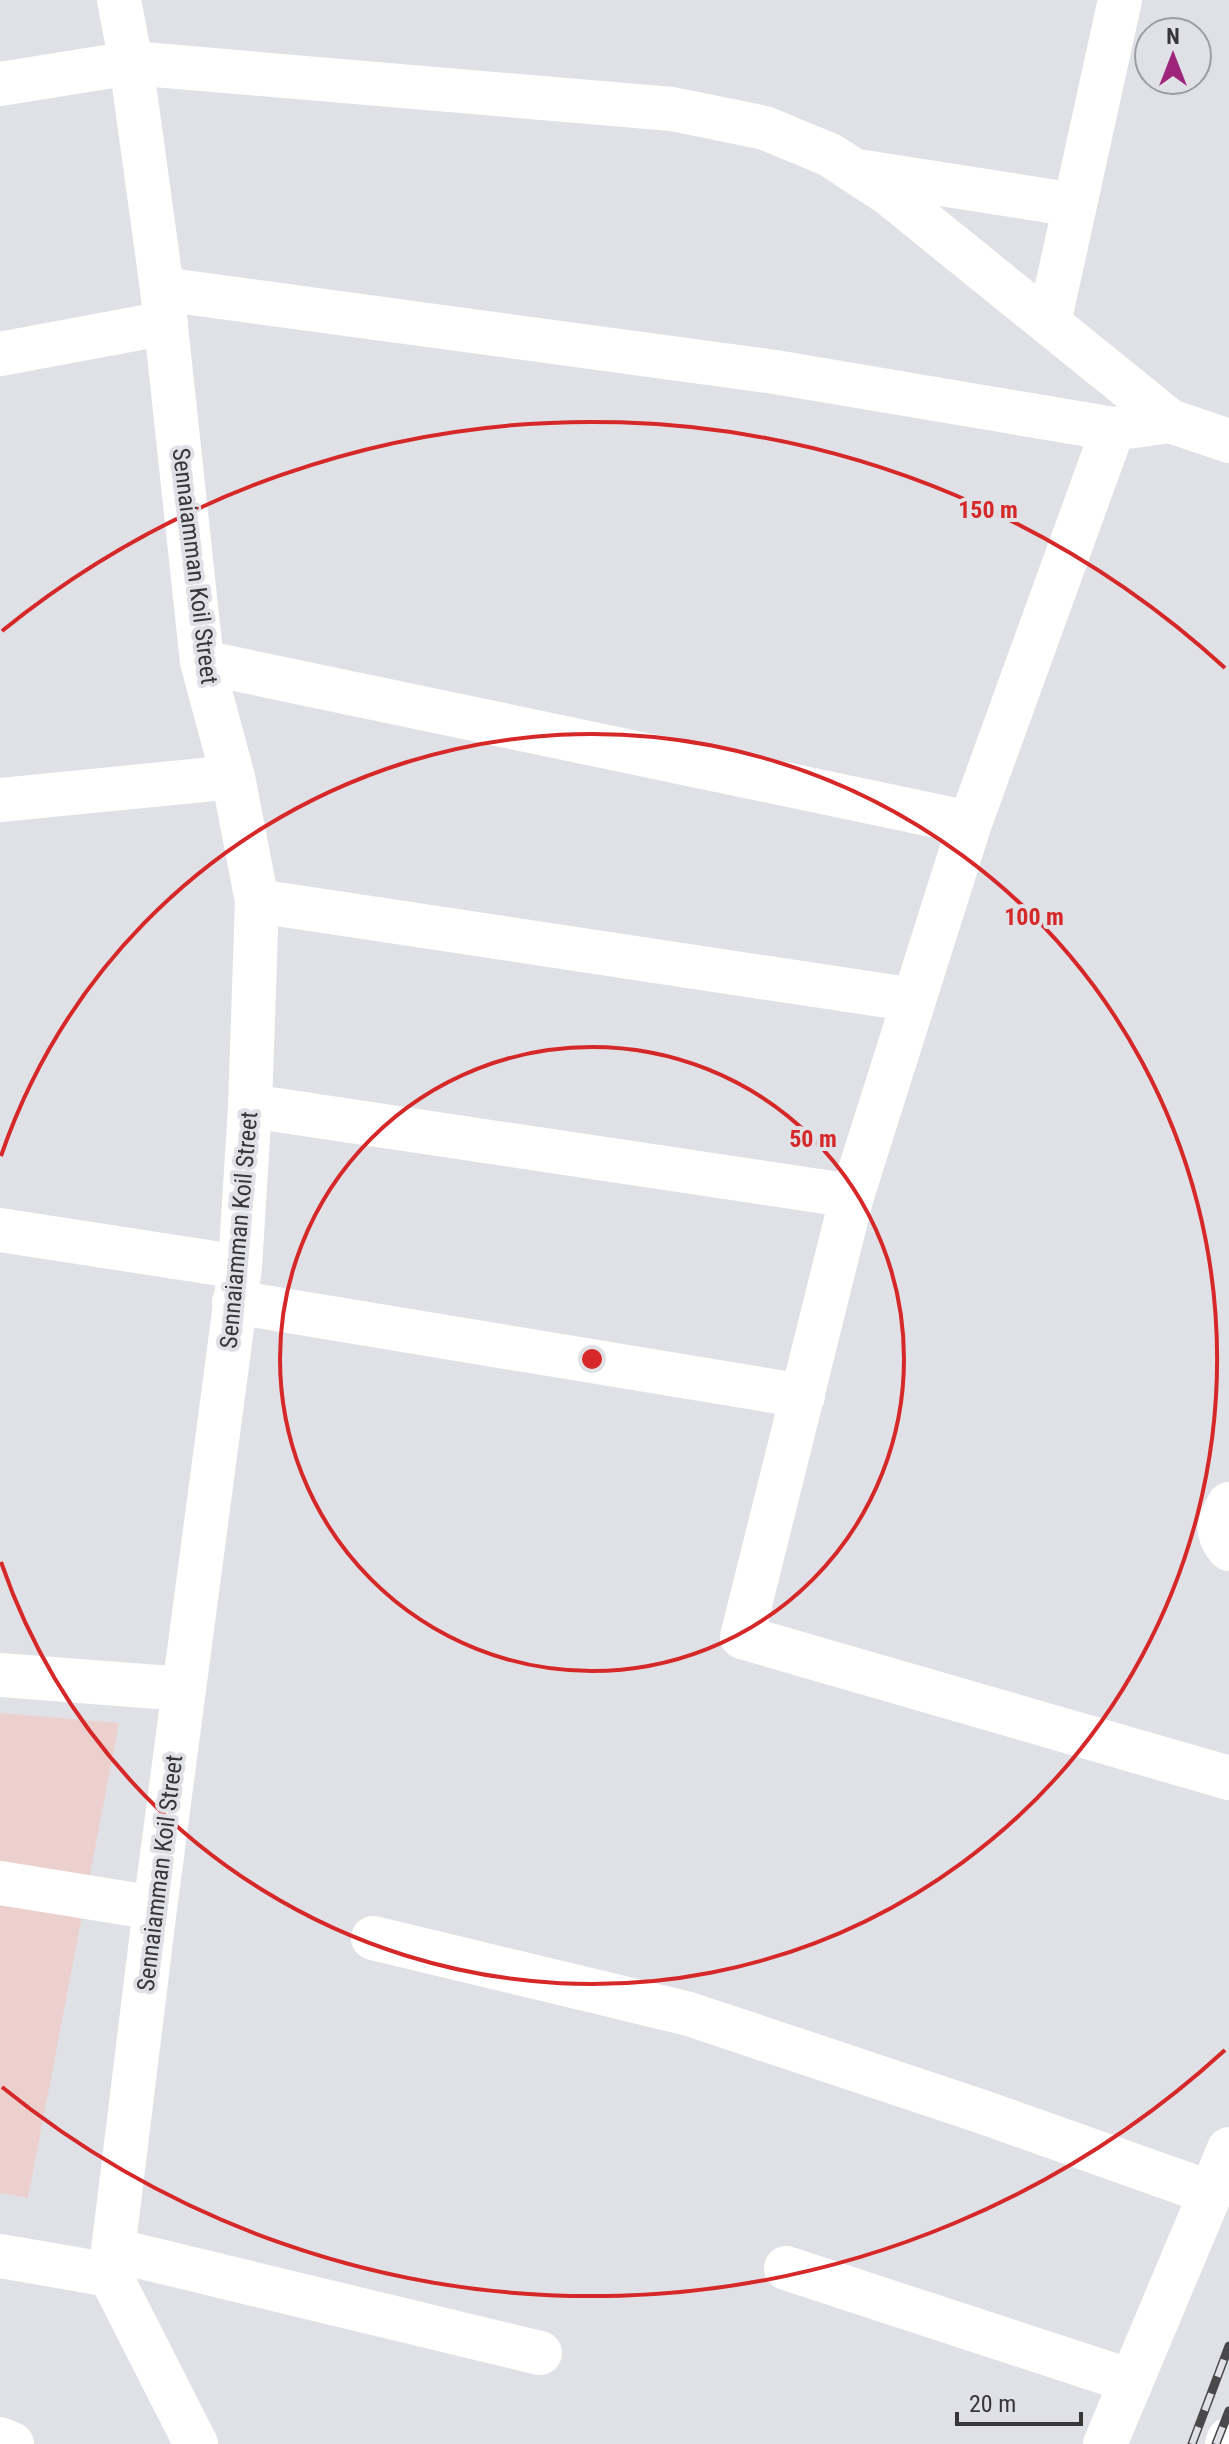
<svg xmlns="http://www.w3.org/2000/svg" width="1229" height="2444" font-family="'Roboto Condensed',sans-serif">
<rect width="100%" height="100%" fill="#e0e1e7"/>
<path fill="#ebd0cd" d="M0,1713L119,1723L28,2198L0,2193Z"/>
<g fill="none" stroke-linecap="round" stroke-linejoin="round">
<path stroke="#fff" stroke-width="44" d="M119,0L131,63L162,289L202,662L233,777L257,901L250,1106L240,1267L155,1908L110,2275L196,2444
M0,84L131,63L672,109L765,128L830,155L888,193L1170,421L1229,441
M864,172L1075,205
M162,289L775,372L1113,429
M1049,323L1120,0
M0,354L166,323
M1170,421L1113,429L970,823L852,1196L742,1637L1229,1778
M202,662L970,823
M0,800L233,777
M257,901L914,1000
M250,1106L852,1196
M0,1230L240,1267
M234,1302L803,1396
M1229,1504C1219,1523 1214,1531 1229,1549
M0,1675L184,1689
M0,1883L155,1908
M373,1938L689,2014L980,2111L1211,2193
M113,2250L540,2353
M0,2256L110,2275
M786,2268L1131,2381
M0,2439L12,2444"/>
<path stroke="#fff" stroke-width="44" d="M1105,2444L1229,2149
M1227,2444L1229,2439"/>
<g stroke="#49494b" stroke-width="9">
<path id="rail" d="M1192,2444L1229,2346
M1216,2444L1229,2411"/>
</g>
<use href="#rail" stroke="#e0e1e7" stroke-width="6" stroke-dasharray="18" stroke-linecap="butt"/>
</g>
<g fill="none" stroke="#d62828" stroke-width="4">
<circle cx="592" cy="1359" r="312"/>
<path d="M1 1156A625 625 0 1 1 1 1562"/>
<path d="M1225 2050A937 937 0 0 1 2 2087M2 631A937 937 0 0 1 1225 668"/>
</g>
<g text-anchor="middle" stroke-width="8" stroke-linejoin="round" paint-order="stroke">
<g font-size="24" fill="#373739" stroke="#e0e1e7">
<text transform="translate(195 566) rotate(83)" y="8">Sennaiamman Koil Street</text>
<text transform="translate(239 1230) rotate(-85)" y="8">Sennaiamman Koil Street</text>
<text transform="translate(160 1873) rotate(-83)" y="8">Sennaiamman Koil Street</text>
</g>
</g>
<circle cx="592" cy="1359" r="12" fill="#d62828" stroke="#e0e1e7" stroke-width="4"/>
<g font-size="24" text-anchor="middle" font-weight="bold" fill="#d62828" stroke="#e0e1e7" stroke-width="8" stroke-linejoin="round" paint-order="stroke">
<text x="988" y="518">150 m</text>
<text x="1034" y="925">100 m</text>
<text x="813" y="1147">50 m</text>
</g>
<g transform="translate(1173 56)"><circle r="38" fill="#e0e1e7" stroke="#9c9da1" stroke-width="2"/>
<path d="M0-6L14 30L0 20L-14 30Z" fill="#9f257c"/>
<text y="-12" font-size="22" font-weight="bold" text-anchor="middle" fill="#373739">N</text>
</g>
<path d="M957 2412v12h124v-12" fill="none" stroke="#373739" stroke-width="4"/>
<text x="969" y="2412" font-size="24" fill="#373739" stroke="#e0e1e7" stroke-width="6" paint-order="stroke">20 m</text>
</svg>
